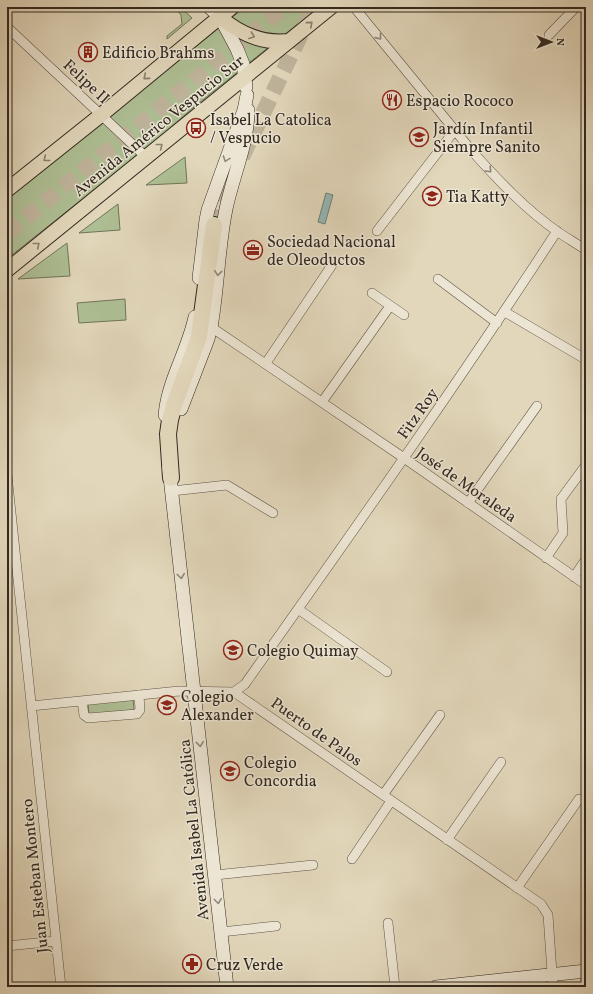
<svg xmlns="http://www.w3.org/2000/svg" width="593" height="994" font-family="Vollkorn,serif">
<rect width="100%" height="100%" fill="#e2d7bb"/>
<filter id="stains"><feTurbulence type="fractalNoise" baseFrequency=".005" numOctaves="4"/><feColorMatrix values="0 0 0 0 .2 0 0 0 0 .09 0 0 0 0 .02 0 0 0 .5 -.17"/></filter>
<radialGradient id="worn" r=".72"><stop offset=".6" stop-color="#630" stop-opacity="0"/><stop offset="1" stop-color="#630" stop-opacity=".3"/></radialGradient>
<path fill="#aebf94" stroke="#70745a" d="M175,7H180L192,18L167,39V36L182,24L181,15Z
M245,7H319L194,107L155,141L7,259V198Z
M185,157L187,183L146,185Z
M118,204L120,230L79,233Z
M67,243L70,276L18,279Z
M125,299L126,320L79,323L77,303Z
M133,699L134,710L89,714L88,703Z"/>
<path fill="#96b8b7" stroke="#6e7f7b" d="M326,193L333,195L325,224L318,222Z"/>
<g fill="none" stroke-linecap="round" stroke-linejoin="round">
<path stroke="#bfb49c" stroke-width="16" stroke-dasharray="16 8" stroke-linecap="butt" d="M242,157L314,7
M214,225L218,208L231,182
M7,233L284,7"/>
<g stroke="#5e5447" stroke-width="10">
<path id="street" d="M354,7L471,150C497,179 525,209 558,232C567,238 577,244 586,250
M7,27L146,157
M549,35L576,7
M377,231L455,130
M438,279L497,323
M372,293L404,315
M505,312L585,359
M211,327L404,458L586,585
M266,363L332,265
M322,402L390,306
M7,475L61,987
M172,491L227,485L273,513
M468,503L537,406
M546,558L563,533L561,499L586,465
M574,577L586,559
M298,609L387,672
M234,692L541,904L548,915L553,987
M82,701L84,715L88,718L137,714L140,710L139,695
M31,706L179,691L234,692L245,684C351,534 457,385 557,231
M383,795L440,715
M447,840L501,762
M352,859L391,801
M215,875L313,865
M517,888L579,799
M388,923L395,987
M221,932L276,926
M7,946L56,941"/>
</g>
<g stroke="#322920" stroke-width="14">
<path id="secondary" d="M209,7L220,17L237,49L243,64L246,87
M199,278L206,220L208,210L244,110L247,95
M181,409L208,339L211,327C218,288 218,248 226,209C233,175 248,144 248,110
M165,415C168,380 188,351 195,317
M169,468L227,987
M436,987L586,971
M585,987H586"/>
</g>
<g stroke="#322920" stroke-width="16">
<path id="primary" d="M220,17C240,34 263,44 289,41
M7,190L101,115L232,7
M7,270L331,7"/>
</g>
<g stroke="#322920" stroke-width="18">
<path id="highway" d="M171,478L168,434L170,420L174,405L199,337L214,225"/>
</g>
<use href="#street" stroke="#ece5d3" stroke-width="9"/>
<use href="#secondary" stroke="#ece5d3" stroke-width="13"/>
<use href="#primary" stroke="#e2d7bb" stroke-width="14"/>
<use href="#highway" stroke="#e2d7bb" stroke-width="16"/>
</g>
<defs><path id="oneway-chevron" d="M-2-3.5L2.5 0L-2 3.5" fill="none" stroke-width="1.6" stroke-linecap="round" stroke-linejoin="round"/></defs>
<g stroke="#8a806e">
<use href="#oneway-chevron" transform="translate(310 24) rotate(-40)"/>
<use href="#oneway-chevron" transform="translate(252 36) rotate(20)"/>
<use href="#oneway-chevron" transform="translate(146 77) rotate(140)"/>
<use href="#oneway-chevron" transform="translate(160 146) rotate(-39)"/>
<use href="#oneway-chevron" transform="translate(46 159) rotate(141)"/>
<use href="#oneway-chevron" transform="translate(37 245) rotate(-39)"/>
</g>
<g stroke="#8f877a">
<use href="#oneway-chevron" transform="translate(379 37) rotate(51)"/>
<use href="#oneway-chevron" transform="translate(226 159) rotate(110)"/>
<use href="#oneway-chevron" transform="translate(489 170) rotate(47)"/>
<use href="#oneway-chevron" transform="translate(218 273) rotate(96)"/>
<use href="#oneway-chevron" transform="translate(181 576) rotate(83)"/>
<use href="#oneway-chevron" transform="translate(200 744) rotate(84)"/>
<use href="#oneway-chevron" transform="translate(218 901) rotate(83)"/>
</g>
<defs>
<g id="building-ring" transform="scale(1)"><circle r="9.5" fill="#ece5d3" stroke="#8f2418" stroke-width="1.5"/><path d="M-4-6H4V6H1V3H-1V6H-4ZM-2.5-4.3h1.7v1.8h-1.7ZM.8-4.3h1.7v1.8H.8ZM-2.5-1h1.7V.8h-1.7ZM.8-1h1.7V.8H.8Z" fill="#8f2418"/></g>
<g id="restaurant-ring" transform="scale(1)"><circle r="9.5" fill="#ece5d3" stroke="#8f2418" stroke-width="1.5"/><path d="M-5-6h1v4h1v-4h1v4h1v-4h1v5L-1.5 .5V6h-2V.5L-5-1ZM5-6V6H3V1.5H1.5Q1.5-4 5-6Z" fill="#8f2418"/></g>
<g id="bus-ring" transform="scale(1)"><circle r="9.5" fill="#ece5d3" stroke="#8f2418" stroke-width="1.5"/><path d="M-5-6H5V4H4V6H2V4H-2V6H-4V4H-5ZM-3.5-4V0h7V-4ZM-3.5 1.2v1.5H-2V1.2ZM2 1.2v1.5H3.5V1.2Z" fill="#8f2418"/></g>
<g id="school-ring" transform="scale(1)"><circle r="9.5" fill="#ece5d3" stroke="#8f2418" stroke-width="1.5"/><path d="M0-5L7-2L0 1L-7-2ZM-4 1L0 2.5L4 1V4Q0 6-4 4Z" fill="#8f2418"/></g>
<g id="office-ring" transform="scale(1)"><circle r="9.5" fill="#ece5d3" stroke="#8f2418" stroke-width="1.5"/><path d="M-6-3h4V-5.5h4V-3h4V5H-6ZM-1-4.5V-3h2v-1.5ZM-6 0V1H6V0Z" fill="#8f2418"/></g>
<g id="pharmacy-ring" transform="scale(1)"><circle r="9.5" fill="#ece5d3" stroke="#8f2418" stroke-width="1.5"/><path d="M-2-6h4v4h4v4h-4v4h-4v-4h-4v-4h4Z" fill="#8f2418"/></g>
</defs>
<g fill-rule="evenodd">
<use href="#building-ring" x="88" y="52"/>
<use href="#restaurant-ring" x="392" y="100"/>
<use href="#bus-ring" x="196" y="128"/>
<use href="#school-ring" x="419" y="137"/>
<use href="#school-ring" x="432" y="196"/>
<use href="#office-ring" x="253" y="250"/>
<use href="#school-ring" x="233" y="650"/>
<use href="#school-ring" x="167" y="705"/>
<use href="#school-ring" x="230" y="771"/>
<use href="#pharmacy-ring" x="192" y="964"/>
</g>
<g text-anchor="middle" stroke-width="3" stroke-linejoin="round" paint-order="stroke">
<g font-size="16" fill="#322920" stroke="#ece5d3" text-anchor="start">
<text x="102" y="58">Edificio Brahms</text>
<text x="406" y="106">Espacio Rococo</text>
<text x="210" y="125">Isabel La Catolica<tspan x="210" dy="18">/ Vespucio</tspan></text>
<text x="433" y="134">Jardín Infantil<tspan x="433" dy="18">Siempre Sanito</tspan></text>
<text x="446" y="202">Tia Katty</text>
<text x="267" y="247">Sociedad Nacional<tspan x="267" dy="18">de Oleoductos</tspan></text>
<text x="247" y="656">Colegio Quimay</text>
<text x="181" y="702">Colegio<tspan x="181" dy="18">Alexander</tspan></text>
<text x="244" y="768">Colegio<tspan x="244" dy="18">Concordia</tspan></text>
<text x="206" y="970">Cruz Verde</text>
</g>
<g font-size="16" fill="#322920" stroke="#ece5d3">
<text transform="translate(87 81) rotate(43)" y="6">Felipe II</text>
<text transform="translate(158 125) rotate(-39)" y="6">Avenida Américo Vespucio Sur</text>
<text transform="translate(417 413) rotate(-55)" y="6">Fitz Roy</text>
<text transform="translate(467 484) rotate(35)" y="6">José de Moraleda</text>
<text transform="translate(317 731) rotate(35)" y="6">Puerto de Palos</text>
<text transform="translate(193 830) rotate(-96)" y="6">Avenida Isabel La Católica</text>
<text transform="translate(34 876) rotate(-96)" y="6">Juan Esteban Montero</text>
</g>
</g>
<rect width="593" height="994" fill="none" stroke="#e2d7bb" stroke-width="24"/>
<rect x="8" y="8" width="577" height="978" fill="none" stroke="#322920" stroke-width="2"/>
<rect x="12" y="12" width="569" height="970" fill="none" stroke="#322920"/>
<g transform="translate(551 42) rotate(90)" stroke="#ece5d3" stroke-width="3" paint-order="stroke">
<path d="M0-3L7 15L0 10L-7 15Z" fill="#322920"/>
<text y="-6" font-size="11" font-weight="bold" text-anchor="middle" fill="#322920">N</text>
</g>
<rect width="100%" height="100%" filter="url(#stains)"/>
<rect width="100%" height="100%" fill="url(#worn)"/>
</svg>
